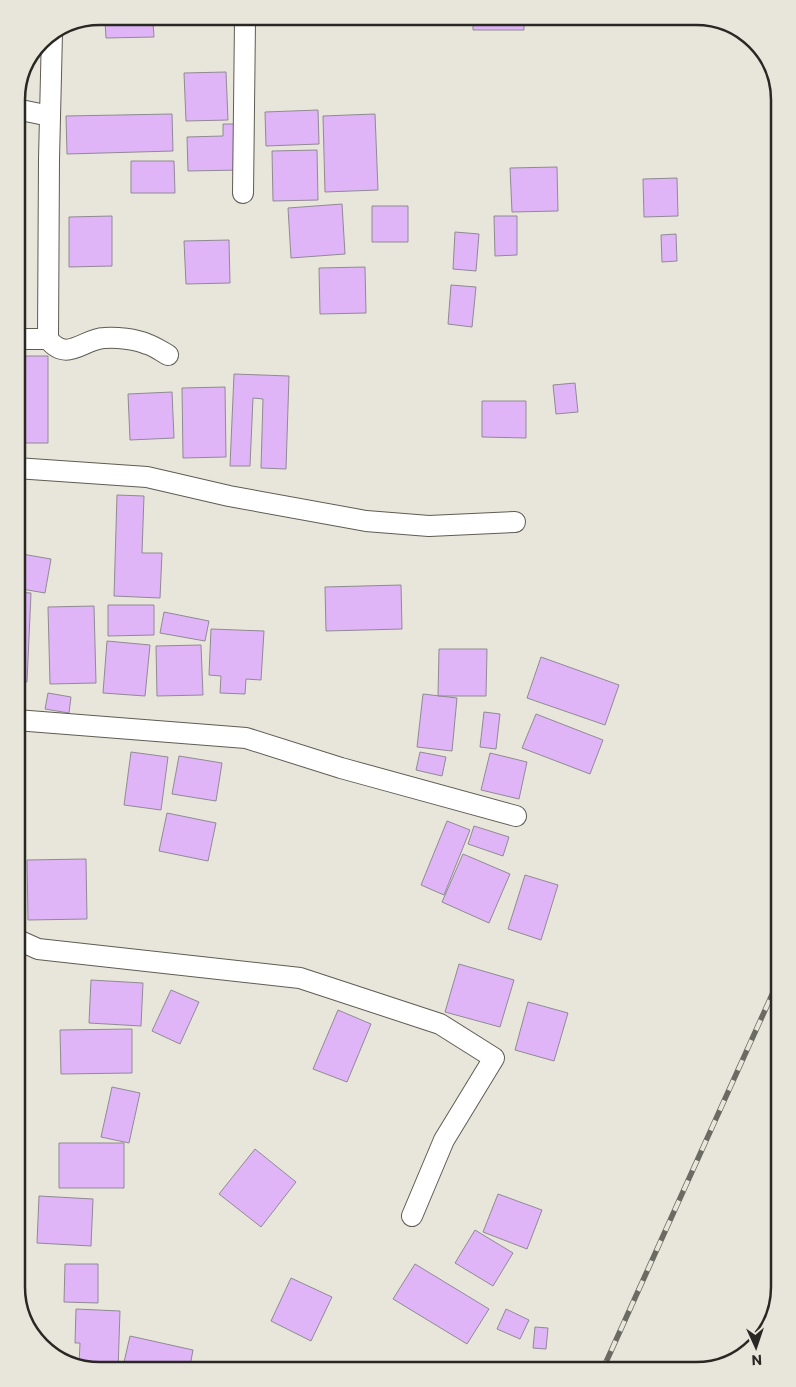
<svg xmlns="http://www.w3.org/2000/svg" width="796" height="1387" font-family="Commissioner,sans-serif">
<rect width="100%" height="100%" fill="#e8e6da"/>
<path fill="#dfb5f7" stroke="#908a94" d="M524,18V30H473V19Z
M105,22H153L154,37L106,38Z
M226,72L228,120L186,121L184,73Z
M318,110L319,144L266,146L265,112Z
M172,114L173,151L67,154L66,116Z
M375,114L378,190L325,192L323,116Z
M223,124H240L241,170L188,171L187,137L223,136Z
M317,150L318,200L273,201L272,151Z
M131,161H174L175,193H131Z
M557,167L558,211L512,212L510,168Z
M677,178L678,216L644,217L643,179Z
M342,204L345,254L291,258L288,208Z
M372,206H408V242H372Z
M112,216V266L69,267V217Z
M494,216H517V255L495,256Z
M455,232L479,234L476,271L453,269Z
M676,234L677,261L662,262L661,235Z
M229,240L230,283L186,284L184,241Z
M365,267L366,313L320,314L319,268Z
M451,285L476,287L472,327L448,324Z
M16,356H48V443H16Z
M234,374L289,376L286,469L261,468L263,399L253,398L250,466H230Z
M575,383L578,412L556,414L553,385Z
M225,387L226,457L183,458L182,388Z
M172,392L174,438L130,440L128,394Z
M482,401H526V438L482,437Z
M117,495L144,496L142,553H162L160,598L114,596Z
M16,553L51,559L45,593L16,588Z
M401,585L402,629L326,631L325,587Z
M16,592L31,593L27,682H16Z
M108,605H154V635L108,636Z
M94,606L96,683L50,684L48,607Z
M164,612L209,621L205,641L160,633Z
M211,629L264,631L261,680L246,679L245,694L220,693L221,676L209,675Z
M107,641L150,645L145,696L103,693Z
M201,645L203,695L157,696L156,646Z
M439,649H487L486,696H438Z
M541,657L619,685L605,725L527,698Z
M48,693L71,697L69,713L45,709Z
M423,694L457,698L452,751L417,747Z
M484,712L500,714L496,749L480,747Z
M536,714L603,740L590,774L522,748Z
M131,752L168,757L161,810L124,805Z
M420,752L446,757L442,776L416,770Z
M490,753L527,762L519,799L481,790Z
M179,756L222,763L216,801L172,794Z
M167,813L216,823L208,861L159,851Z
M447,821L470,830L444,895L421,885Z
M474,826L509,837L503,856L468,844Z
M463,854L510,874L489,923L442,902Z
M86,859L87,919L28,920L27,860Z
M525,875L558,885L541,940L508,929Z
M459,964L514,980L500,1027L445,1012Z
M91,980L143,983L141,1026L89,1023Z
M171,990L199,1002L180,1044L152,1031Z
M528,1002L568,1013L554,1061L515,1050Z
M338,1010L371,1024L347,1082L313,1069Z
M132,1029V1073L61,1074L60,1030Z
M112,1087L140,1093L129,1143L101,1137Z
M59,1143H124V1188H59Z
M255,1149L296,1182L261,1227L219,1194Z
M498,1194L542,1210L527,1249L483,1232Z
M39,1196L93,1199L91,1246L37,1243Z
M475,1230L513,1253L493,1286L455,1263Z
M65,1264H98V1303L64,1302Z
M415,1264L489,1309L467,1344L393,1299Z
M291,1278L332,1297L311,1341L271,1321Z
M76,1309L120,1311L118,1371H94L79,1365L80,1343H75Z
M506,1309L529,1320L520,1339L497,1329Z
M535,1327L548,1328L546,1349L533,1348Z
M130,1336L193,1350L189,1371H122Z"/>
<g fill="none" stroke-linecap="round" stroke-linejoin="round">
<g stroke="#5f5c53" stroke-width="22">
<path id="street" d="M52,33L49,159L48,339C67,363 83,339 104,338C117,337 135,339 147,344C154,346 161,351 168,355
M16,109L50,116
M243,193L245,21
M16,339H48
M16,468L147,477L229,496L366,521L429,526L515,522
M16,720L246,738L341,768L516,816
M16,939L38,949L300,978L440,1024L494,1058L444,1140L412,1216"/>
</g>
<use href="#street" stroke="#fff" stroke-width="20"/>
<g stroke="#6b6a63" stroke-width="5.5">
<path id="rail" d="M602,1371L780,977"/>
</g>
<use href="#rail" stroke="#e8e6da" stroke-width="4" stroke-dasharray="11" stroke-linecap="butt"/>
</g>
<path d="M0 0H796V1387H0ZM100 25H696A75 75 0 0 1 771 100V1287A75 75 0 0 1 696 1362H100A75 75 0 0 1 25 1287V100A75 75 0 0 1 100 25Z" fill="#e8e6da" fill-rule="evenodd"/>
<path fill="none" stroke="#292824" stroke-width="2.5" d="M100 25H696A75 75 0 0 1 771 100V1287A75 75 0 0 1 696 1362H100A75 75 0 0 1 25 1287V100A75 75 0 0 1 100 25Z"/>
<g transform="translate(756 1347) rotate(177)" stroke="#e8e6da" stroke-width="4" paint-order="stroke">
<path d="M0-4L9 19L0 12L-9 19Z" fill="#292824"/>
<text y="-8" font-size="14" font-weight="bold" text-anchor="middle" fill="#292824">N</text>
</g>
</svg>
